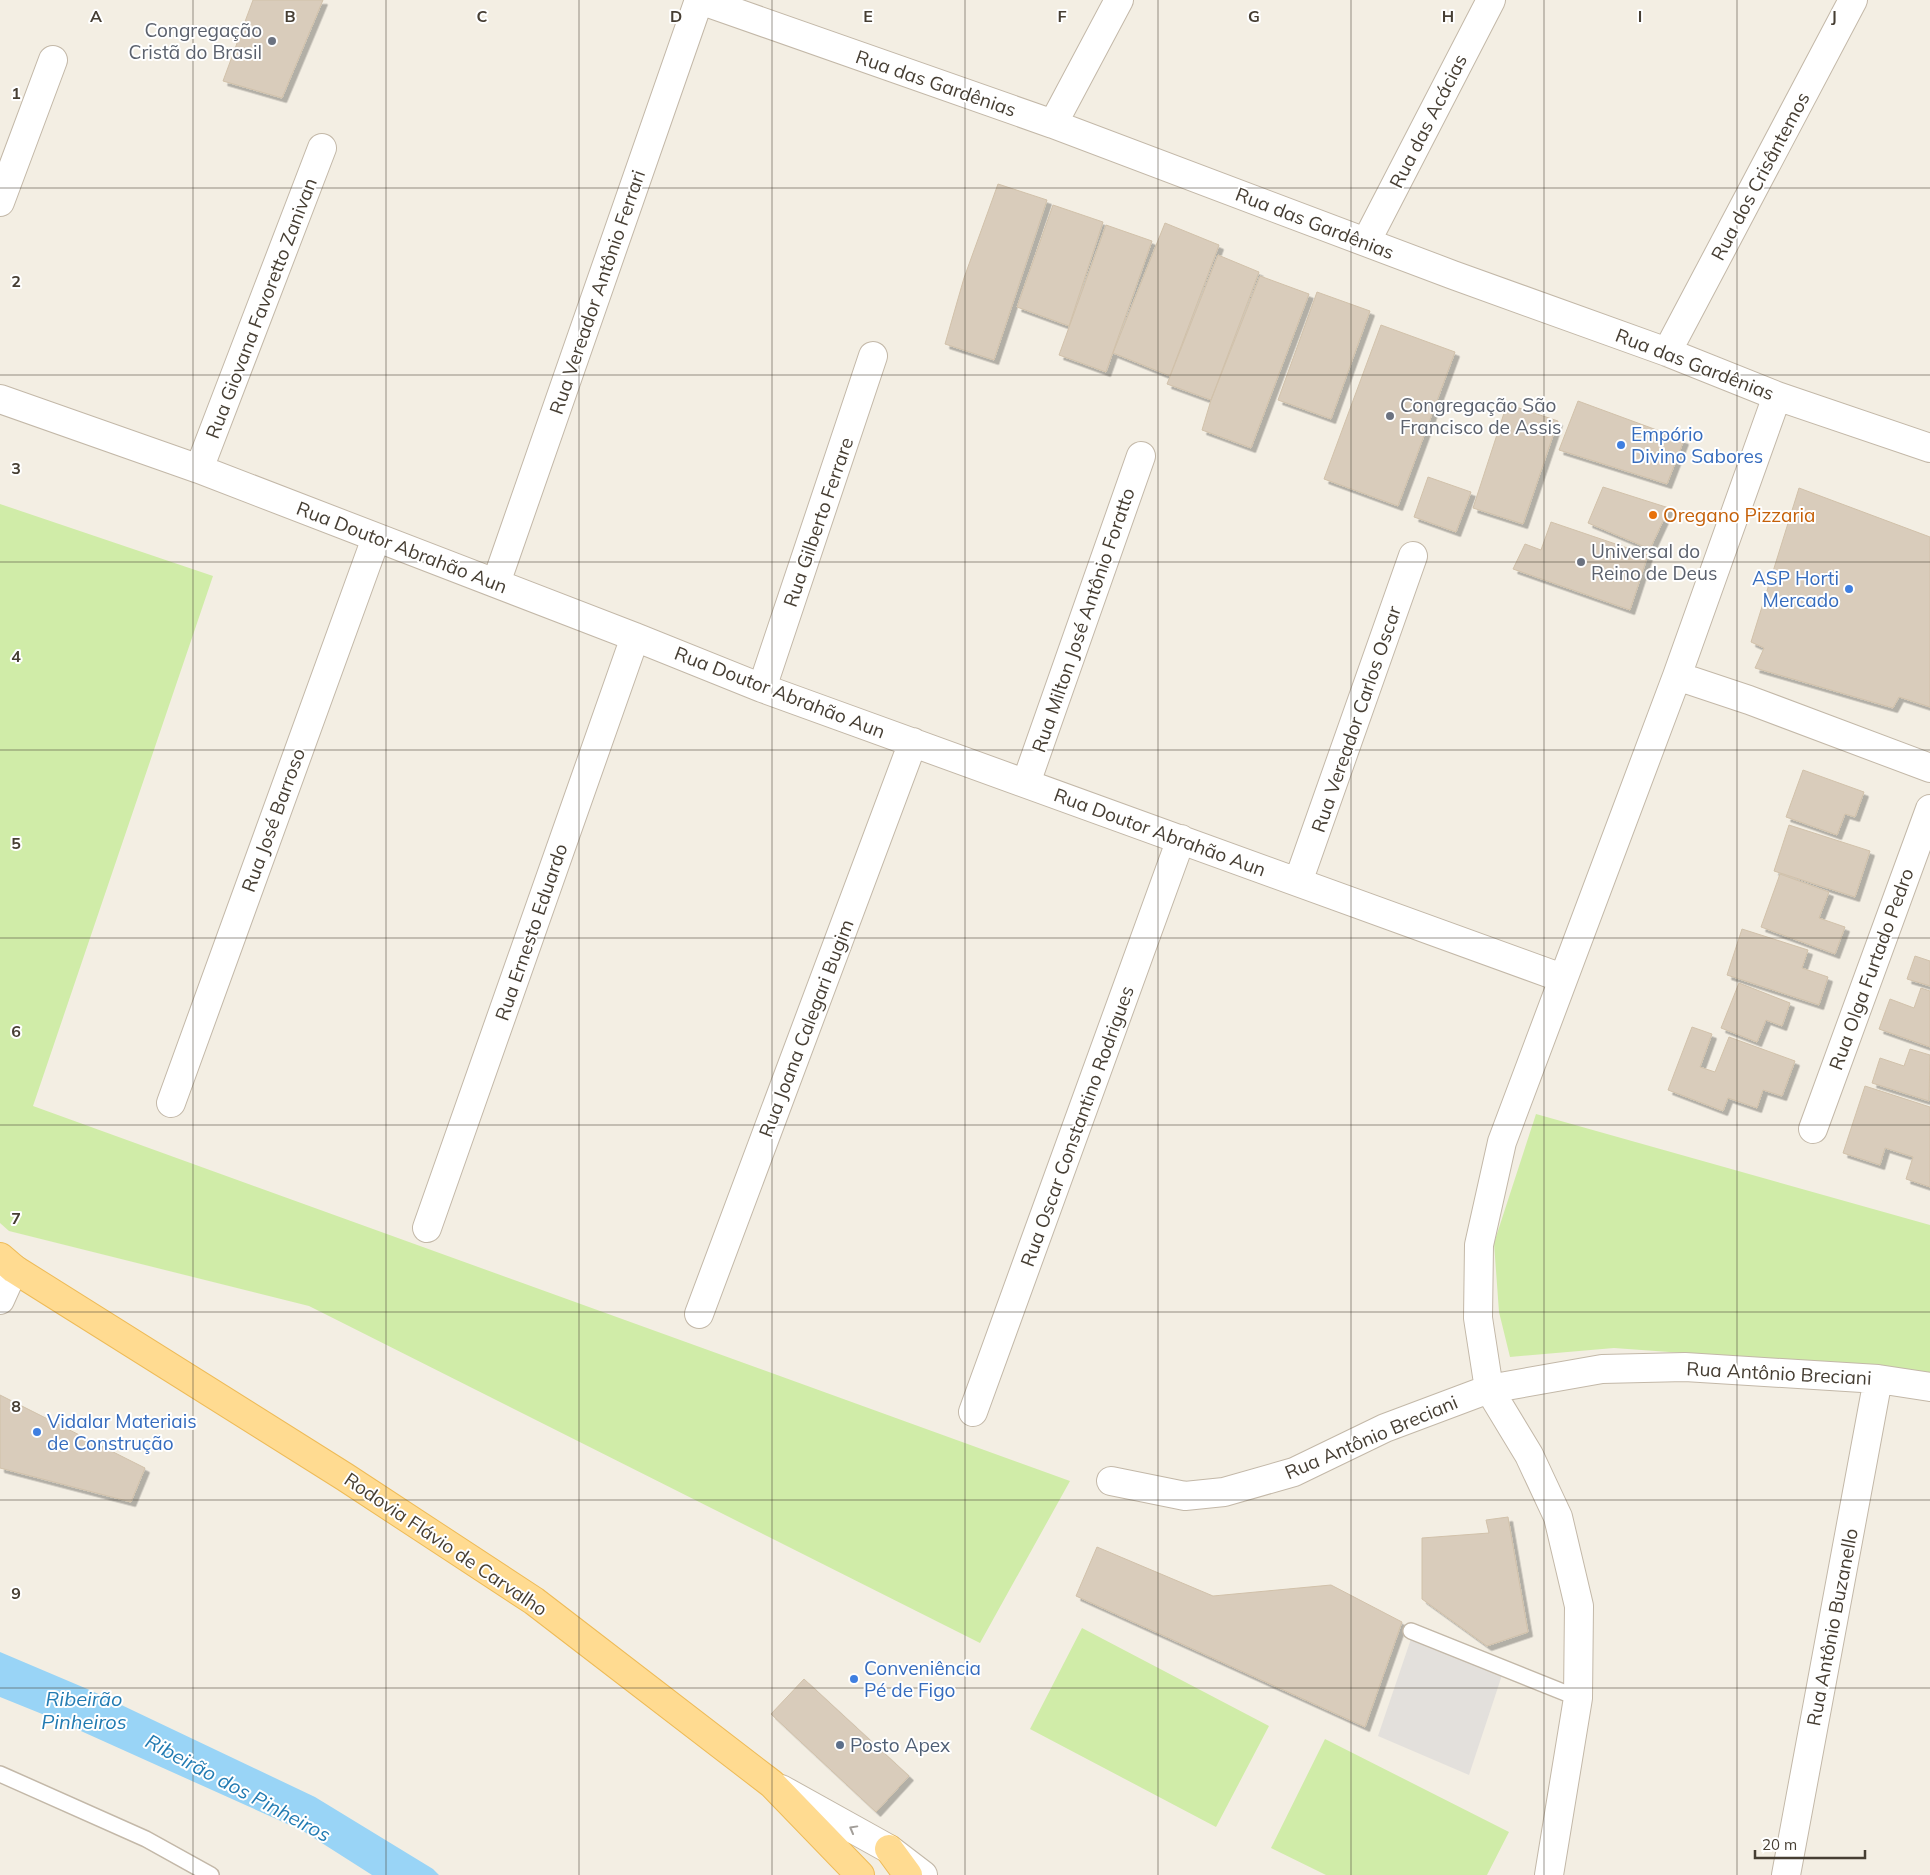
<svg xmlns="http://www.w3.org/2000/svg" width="1930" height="1875" font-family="Mulish,sans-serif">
<defs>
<filter id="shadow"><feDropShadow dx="4.5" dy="4.5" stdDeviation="0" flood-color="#0004"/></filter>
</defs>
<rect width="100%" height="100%" fill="#f3eee3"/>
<path fill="#d0eca8" d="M0,504L213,576L33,1106L1070,1481L980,1643L309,1306L9,1231L0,1223Z
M1536,1114L1930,1225V1374L1851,1365L1614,1348L1510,1357L1499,1312L1494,1243Z
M1082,1628L1269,1726L1216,1827L1030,1729Z
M1325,1739L1509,1832L1487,1875H1326L1271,1848Z"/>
<path fill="#e3e0dc" d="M1412,1636L1502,1675L1469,1775L1378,1736Z"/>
<path fill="#99d4f6" d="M0,1652L92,1691L315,1797L433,1869L439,1875H372L303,1831L52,1718L0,1697Z"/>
<path fill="#d9ccbb" stroke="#d1c1aa" filter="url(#shadow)" d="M253,0H323L282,98L223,81Z
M998,184L1047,200L994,360L945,344L964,278Z
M1053,205L1103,222L1069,326L1017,307Z
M1165,223L1219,245L1170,376L1113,353Z
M1106,225L1152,241L1106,372L1059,355Z
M1218,255L1259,272L1211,400L1167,384Z
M1260,276L1309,294L1251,448L1202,430L1211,400Z
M1317,292L1370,311L1331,419L1278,400Z
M1381,325L1455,352L1398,506L1324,479Z
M1578,401L1684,440L1667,484L1559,450Z
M1507,404L1558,421L1523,524L1473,508Z
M1428,477L1471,492L1456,532L1414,517Z
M1603,487L1669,508L1650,549L1588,523Z
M1799,488L1930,537V707L1899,697L1893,708L1755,668L1764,648L1751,642Z
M1551,522L1648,555L1630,610L1513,569L1525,544L1541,550Z
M1803,770L1864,792L1855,817L1845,814L1837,835L1786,817Z
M1789,825L1870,851L1855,897L1774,871Z
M1780,874L1829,892L1819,918L1845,927L1835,954L1761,927Z
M1742,929L1808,950L1802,968L1828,977L1819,1005L1727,975Z
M1915,956L1930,961V986L1907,979Z
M1739,983L1790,1003L1782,1026L1766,1020L1757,1042L1721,1028Z
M1921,988L1930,991V1047L1879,1029L1890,999L1914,1008Z
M1692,1027L1712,1034L1700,1067L1715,1072L1729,1037L1795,1061L1782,1096L1763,1090L1757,1108L1728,1098L1723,1111L1668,1090Z
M1910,1049L1930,1055L1929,1101L1872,1083L1880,1058L1904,1066Z
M1865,1086L1930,1107V1187L1906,1179L1913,1157L1885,1148L1880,1165L1843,1153Z
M0,1395L145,1468L131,1502L0,1468Z
M1508,1517L1528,1632L1487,1646L1422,1599V1538L1489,1533L1486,1520Z
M1097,1547L1213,1596L1331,1585L1402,1622L1365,1727L1076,1596Z
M804,1679L909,1776L876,1812L771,1714Z"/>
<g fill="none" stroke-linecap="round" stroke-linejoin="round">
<g stroke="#c3b8a8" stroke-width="18">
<path id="lane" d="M1411,1631L1578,1698
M0,1774L146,1839L211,1875"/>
</g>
<g stroke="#c3b8a8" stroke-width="30">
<path id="street" d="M700,0L1053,124L1453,275L1667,352L1777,396L1930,448
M1053,124L1119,0
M0,202L53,60
M1366,242L1491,0
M1667,352L1853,0
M0,399L199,469L635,637L762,688L1562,978
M199,469L322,148
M496,583L699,0
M1677,676L1749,700L1930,768
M762,688L873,356
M1026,783L1141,456
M1298,882L1413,556
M171,1103L376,538
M1813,1129L1930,809
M427,1228L635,637
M0,1300L14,1269
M699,1314L913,742
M973,1412L1181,839
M1111,1481L1185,1496L1224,1492L1294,1472L1385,1428L1489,1389L1602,1369L1685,1367L1878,1379L1930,1387
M781,1789L889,1849L923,1875
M1549,1875L1578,1698L1579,1606L1558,1517L1529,1455L1489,1389L1478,1318L1479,1245L1502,1142L1677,676L1777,396
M1786,1875L1878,1379"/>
</g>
<g stroke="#eebb57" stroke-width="30">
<path id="primary" d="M0,1257L14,1269L345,1477L534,1601L772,1784L860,1875
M889,1849L908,1875"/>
</g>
<use href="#lane" stroke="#fff" stroke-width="15"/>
<use href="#street" stroke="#fff" stroke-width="28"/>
<use href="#primary" stroke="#ffdb91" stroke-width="28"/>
</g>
<defs><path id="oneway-chevron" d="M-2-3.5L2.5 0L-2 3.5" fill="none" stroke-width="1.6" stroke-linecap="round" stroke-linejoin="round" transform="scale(1.25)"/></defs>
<use stroke="#a29e99" href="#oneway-chevron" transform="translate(853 1829) rotate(-151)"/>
<path fill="none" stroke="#463e33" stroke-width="1" stroke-opacity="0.55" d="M193,0V1875M386,0V1875M579,0V1875M772,0V1875M965,0V1875M1158,0V1875M1351,0V1875M1544,0V1875M1737,0V1875M0,188H1930M0,375H1930M0,562H1930M0,750H1930M0,938H1930M0,1125H1930M0,1312H1930M0,1500H1930M0,1688H1930"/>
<g fill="#6b7280" stroke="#fff" stroke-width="2">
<circle cx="272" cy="41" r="5"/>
<circle cx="1390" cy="416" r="5"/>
<circle cx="1581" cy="562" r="5"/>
</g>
<g fill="#3f7fe0" stroke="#fff" stroke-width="2">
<circle cx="1621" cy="445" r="5"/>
<circle cx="1849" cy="589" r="5"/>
<circle cx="37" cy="1432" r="5"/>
<circle cx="854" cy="1679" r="5"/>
</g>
<circle fill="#e8710a" stroke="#fff" stroke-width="2" cx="1653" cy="515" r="5"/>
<circle fill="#5c6f8a" stroke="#fff" stroke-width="2" cx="840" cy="1745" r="5"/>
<g text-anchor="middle" stroke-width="4" stroke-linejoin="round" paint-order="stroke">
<g font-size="19" fill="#5b616d" stroke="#fff" text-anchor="start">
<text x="262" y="37" text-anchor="end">Congregação<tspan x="262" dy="22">Cristã do Brasil</tspan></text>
<text x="1400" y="412">Congregação São<tspan x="1400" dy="22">Francisco de Assis</tspan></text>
<text x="1591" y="558">Universal do<tspan x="1591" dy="22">Reino de Deus</tspan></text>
</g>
<g font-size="19" fill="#463e33" stroke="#fff">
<text transform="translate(936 83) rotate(19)" y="7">Rua das Gardênias</text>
<text transform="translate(1428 121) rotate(-63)" y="7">Rua das Acácias</text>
<text transform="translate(1760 176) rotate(-62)" y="7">Rua dos Crisântemos</text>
<text transform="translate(1315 223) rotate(21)" y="7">Rua das Gardênias</text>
<text transform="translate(597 292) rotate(-71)" y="7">Rua Vereador Antônio Ferrari</text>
<text transform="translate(261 308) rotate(-69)" y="7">Rua Giovana Favoretto Zanivan</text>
<text transform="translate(1695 364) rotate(21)" y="7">Rua das Gardênias</text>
<text transform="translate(818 522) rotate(-71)" y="7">Rua Gilberto Ferrare</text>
<text transform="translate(402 547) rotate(21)" y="7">Rua Doutor Abrahão Aun</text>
<text transform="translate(1083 620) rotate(-71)" y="7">Rua Milton José Antônio Foratto</text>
<text transform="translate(780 692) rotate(21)" y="7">Rua Doutor Abrahão Aun</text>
<text transform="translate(1356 719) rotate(-71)" y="7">Rua Vereador Carlos Oscar</text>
<text transform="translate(273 820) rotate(-70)" y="7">Rua José Barroso</text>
<text transform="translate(1160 832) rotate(20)" y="7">Rua Doutor Abrahão Aun</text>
<text transform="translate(531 932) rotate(-71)" y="7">Rua Ernesto Eduardo</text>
<text transform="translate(1871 969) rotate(-70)" y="7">Rua Olga Furtado Pedro</text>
<text transform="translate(806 1028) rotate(-69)" y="7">Rua Joana Calegari Bugim</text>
<text transform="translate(1077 1126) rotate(-70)" y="7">Rua Oscar Constantino Rodrigues</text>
<text transform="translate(1779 1373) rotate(3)" y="7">Rua Antônio Breciani</text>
<text transform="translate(1371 1437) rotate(-23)" y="7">Rua Antônio Breciani</text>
<text transform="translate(446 1544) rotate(34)" y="7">Rodovia Flávio de Carvalho</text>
<text transform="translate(1832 1627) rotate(-79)" y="7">Rua Antônio Buzanello</text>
</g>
<g font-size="19" fill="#366cbe" stroke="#fff" text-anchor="start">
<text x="1631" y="441">Empório<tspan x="1631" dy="22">Divino Sabores</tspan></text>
<text x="1839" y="585" text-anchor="end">ASP Horti<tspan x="1839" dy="22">Mercado</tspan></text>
<text x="47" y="1428">Vidalar Materiais<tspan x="47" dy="22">de Construção</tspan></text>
<text x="864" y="1675">Conveniência<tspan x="864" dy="22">Pé de Figo</tspan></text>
</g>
<g font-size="19" fill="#c56008" stroke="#fff" text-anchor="start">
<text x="1663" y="522">Oregano Pizzaria</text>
</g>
<g font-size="19" fill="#4e5e75" stroke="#fff" text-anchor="start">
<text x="850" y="1752">Posto Apex</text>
</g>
<g font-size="20" font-style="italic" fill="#227bb2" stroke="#fff">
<text x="84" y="1706">Ribeirão<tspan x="84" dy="23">Pinheiros</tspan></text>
<text transform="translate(238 1788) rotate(28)" y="7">Ribeirão dos Pinheiros</text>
</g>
</g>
<g font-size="16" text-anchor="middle" font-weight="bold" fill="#463e33" stroke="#fff" stroke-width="4" stroke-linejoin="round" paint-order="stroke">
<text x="96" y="22">A</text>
<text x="290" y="22">B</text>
<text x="482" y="22">C</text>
<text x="676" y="22">D</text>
<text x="868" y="22">E</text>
<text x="1062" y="22">F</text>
<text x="1254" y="22">G</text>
<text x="1448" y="22">H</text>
<text x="1640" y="22">I</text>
<text x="1834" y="22">J</text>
<text x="16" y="99">1</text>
<text x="16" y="287">2</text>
<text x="16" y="474">3</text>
<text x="16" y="662">4</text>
<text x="16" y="849">5</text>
<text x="16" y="1037">6</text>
<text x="16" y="1224">7</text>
<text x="16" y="1412">8</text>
<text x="16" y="1599">9</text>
</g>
<path d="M1755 1850v8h110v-8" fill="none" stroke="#463e33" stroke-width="2.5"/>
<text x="1762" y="1850" font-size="15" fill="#463e33" stroke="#ffffff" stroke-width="4" paint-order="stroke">20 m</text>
</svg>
